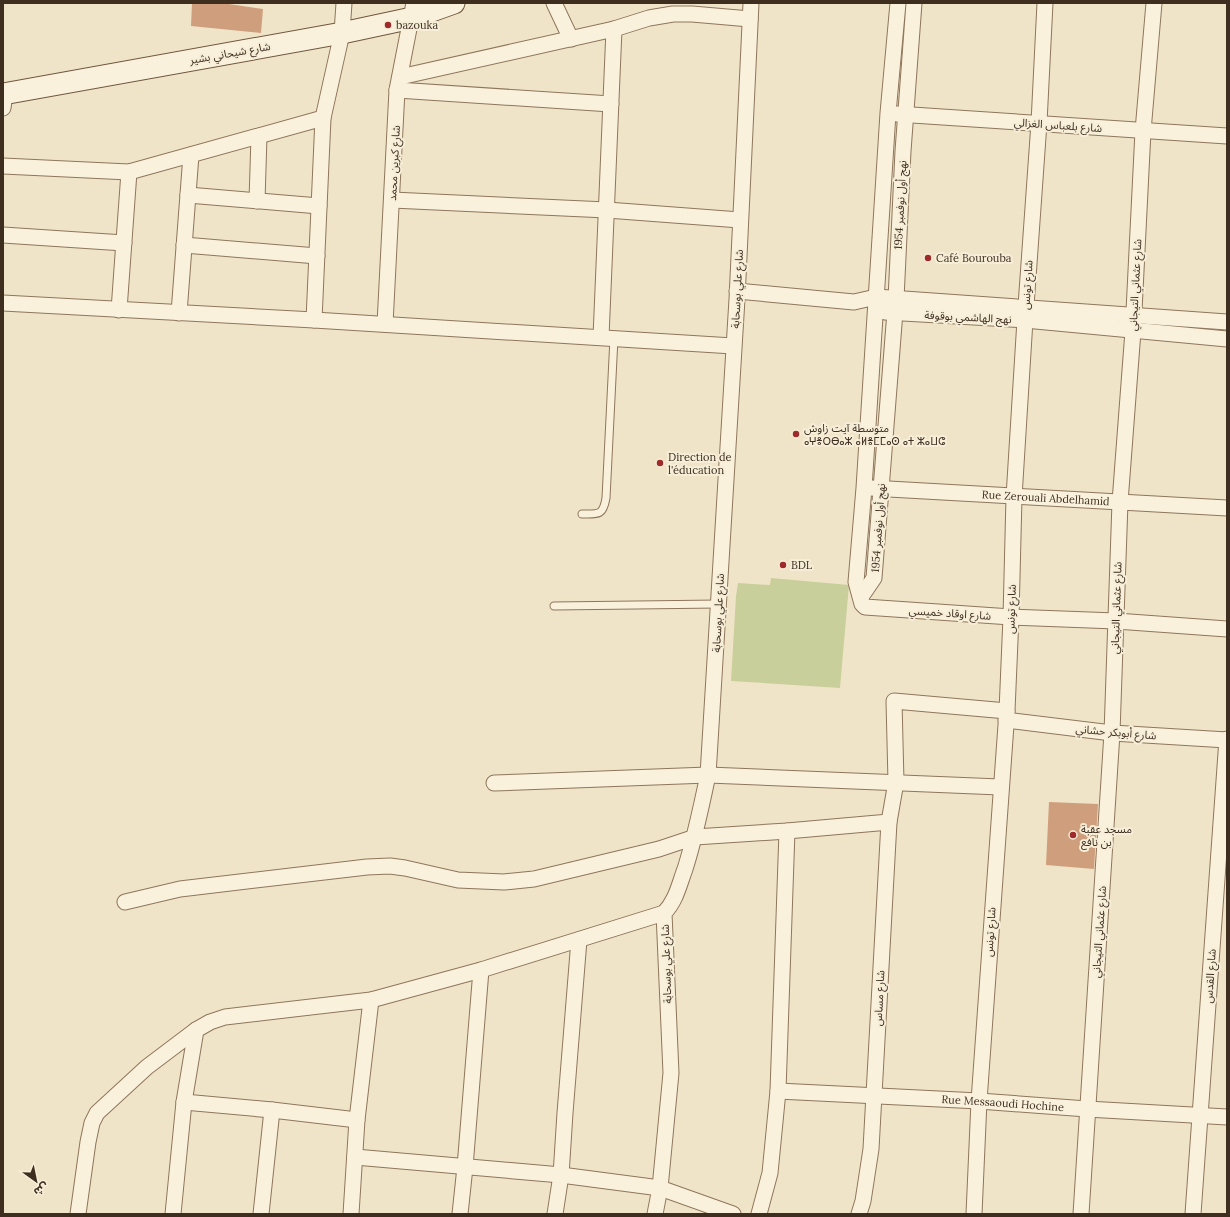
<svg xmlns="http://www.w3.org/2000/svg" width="1230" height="1217" font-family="Lora,'Noto Sans Arabic','Noto Sans Tifinagh',serif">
<rect width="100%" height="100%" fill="#f0e4c8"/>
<path fill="#c9cf9b" d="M771,578L849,585L840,688L731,681L736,596L738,583L770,585Z"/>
<path fill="#cf9f7d" d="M192,3H222L263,9L261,33L191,26Z
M1049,802L1098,804L1094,869L1046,865Z"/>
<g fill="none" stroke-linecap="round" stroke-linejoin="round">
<g stroke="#8d765c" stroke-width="9">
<path id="lane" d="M582,514C598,514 603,516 606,498L614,338
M554,606L718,604"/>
</g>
<g stroke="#8d765c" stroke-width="17">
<g id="street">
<path d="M554,3L571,39"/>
<path d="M898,3L888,113L864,488L856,582L862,604L865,607L1011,617L1116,621L1227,629"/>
<path d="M400,77L614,29L649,18L673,14H692L750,19"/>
<path d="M397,90L611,104"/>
<path d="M3,108L5,94"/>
<path d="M897,114L1227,136"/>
<path d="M3,166L129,172L323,118"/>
<path d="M188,195L319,206"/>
<path d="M392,200L607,210L740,220"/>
<path d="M257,201L259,136"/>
<path d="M3,235L124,243"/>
<path d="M184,245L317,256"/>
<path d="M737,291L854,302L876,297L1227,322"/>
<path d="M3,303L314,320L733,346"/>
<path d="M119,310L129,172"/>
<path d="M885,312L1025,320L1227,339"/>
<path d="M179,313L191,155"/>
<path d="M314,320L323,118L342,33L344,3"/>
<path d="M385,324L397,90L414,3"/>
<path d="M601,337L614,29"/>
<path id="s1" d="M871,488L1227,508"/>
<path d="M861,597L874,578L896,299L903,151L914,3"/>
<path d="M1006,720L1112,733L1227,740"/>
<path d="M494,783L708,775L1000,787"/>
<path d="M125,902L180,889L367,867L390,866L405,868L458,880L504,882L534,879L659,849L695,837L787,831L889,822"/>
<path id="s2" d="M778,1091L979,1101L1087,1109L1227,1117"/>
<path d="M184,1102L272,1110L357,1120"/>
<path d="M355,1157L561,1175L660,1188L733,1214"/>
<path d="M78,1214L88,1142L92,1123L97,1113L147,1067L196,1030L210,1022L225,1017L371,1000L481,970L664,913"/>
<path d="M173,1214L184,1102L196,1030"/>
<path d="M261,1214L272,1110"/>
<path d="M351,1214L357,1120L371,1000"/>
<path d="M460,1214L465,1167L481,970"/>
<path d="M555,1214L561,1175L565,1113L579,940"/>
<path d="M655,1214L660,1188L671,1073L664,913C676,901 679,885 685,869C695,838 701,807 708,775L737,299L751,3"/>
<path d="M759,1214L770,1173L778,1091L787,831"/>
<path d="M859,1214L863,1201L871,1149L889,822L896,782L894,701L1007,711"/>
<path d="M974,1214L979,1101L1007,711L1011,617L1014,497L1025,320L1039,123L1045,3"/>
<path d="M1081,1214L1112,733L1120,502L1133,331L1143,131L1154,3"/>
<path d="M1193,1214L1227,739"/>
</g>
</g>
<g stroke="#6f573f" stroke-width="23">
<path id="secondary" d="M3,94L342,33L412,18L454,3"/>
</g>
<use href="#lane" stroke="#faf1dc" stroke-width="7"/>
<use href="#street" stroke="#faf1dc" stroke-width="15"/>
<use href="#secondary" stroke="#faf1dc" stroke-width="21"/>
</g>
<g fill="#9e2a2b" stroke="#f7eed8" stroke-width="1.5">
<circle cx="388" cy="25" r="4"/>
<circle cx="928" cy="258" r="4"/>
<circle cx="796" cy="434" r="4"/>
<circle cx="660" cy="463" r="4"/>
<circle cx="783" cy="565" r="4"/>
<circle cx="1073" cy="835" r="4"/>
</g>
<g text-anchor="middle" stroke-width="4" stroke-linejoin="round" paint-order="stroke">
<g font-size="11" fill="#3d2e20" stroke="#f7eed8" text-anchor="start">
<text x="396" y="29">bazouka</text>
<text x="936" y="262">Café Bourouba</text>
<text x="804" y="432">متوسطة آيت زاوش<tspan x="804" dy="13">ⴰⵖⴻⵔⴱⴰⵣ ⴰⵍⴻⵎⵎⴰⵙ ⴰⵜ ⵣⴰⵡⵛ</tspan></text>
<text x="668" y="461">Direction de<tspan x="668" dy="13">l'éducation</tspan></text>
<text x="791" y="569">BDL</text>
<text x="1081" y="833">مسجد عقبة<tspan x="1081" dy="13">بن نافع</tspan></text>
</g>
<g font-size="11" fill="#3d2e20" stroke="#f7eed8">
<text transform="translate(230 53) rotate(-10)" y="4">شارع شيحاني بشير</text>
<text transform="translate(1058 125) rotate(4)" y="4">شارع بلعباس الغزالي</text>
<text transform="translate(394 163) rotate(-87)" y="4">شارع كبرين محمد</text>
<text transform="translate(900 205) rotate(-87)" y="4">نهج أول نوفمبر 1954</text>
<text transform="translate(1027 285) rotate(-86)" y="4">شارع تونس</text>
<text transform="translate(1135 285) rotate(-87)" y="4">شارع عثماني التيجاني</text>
<text transform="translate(737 289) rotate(-87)" y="4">شارع علي بوسحابة</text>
<text transform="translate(968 317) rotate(3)" y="4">نهج الهاشمي بوقوفة</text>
<text dy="4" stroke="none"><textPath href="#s1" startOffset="175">Rue Zerouali Abdelhamid</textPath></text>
<text transform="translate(878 528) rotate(-86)" y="4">نهج أول نوفمبر 1954</text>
<text transform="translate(1116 608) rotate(-88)" y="4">شارع عثماني التيجاني</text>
<text transform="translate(1011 609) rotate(-88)" y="4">شارع تونس</text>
<text transform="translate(718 613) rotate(-87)" y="4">شارع علي بوسحابة</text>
<text transform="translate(950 613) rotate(4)" y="4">شارع اوقاد خميسي</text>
<text transform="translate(1116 732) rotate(5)" y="4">شارع أبوبكر حشاني</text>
<text transform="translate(990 932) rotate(-86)" y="4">شارع تونس</text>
<text transform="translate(1099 932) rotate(-86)" y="4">شارع عثماني التيجاني</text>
<text transform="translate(666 964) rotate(-92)" y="4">شارع علي بوسحابة</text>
<text transform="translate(1210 976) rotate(-86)" y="4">شارع القدس</text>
<text transform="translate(879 998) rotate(-87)" y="4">شارع مساس</text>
<text dy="4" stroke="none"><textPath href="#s2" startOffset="225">Rue Messaoudi Hochine</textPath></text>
</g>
</g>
<rect width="1230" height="1217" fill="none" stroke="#3d2e20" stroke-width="8"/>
<g transform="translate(36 1181) rotate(147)" stroke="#f7eed8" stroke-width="3" paint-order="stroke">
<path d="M0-3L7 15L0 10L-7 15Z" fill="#3d2e20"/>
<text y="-6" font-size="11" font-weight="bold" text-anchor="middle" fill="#3d2e20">ش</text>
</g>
</svg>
